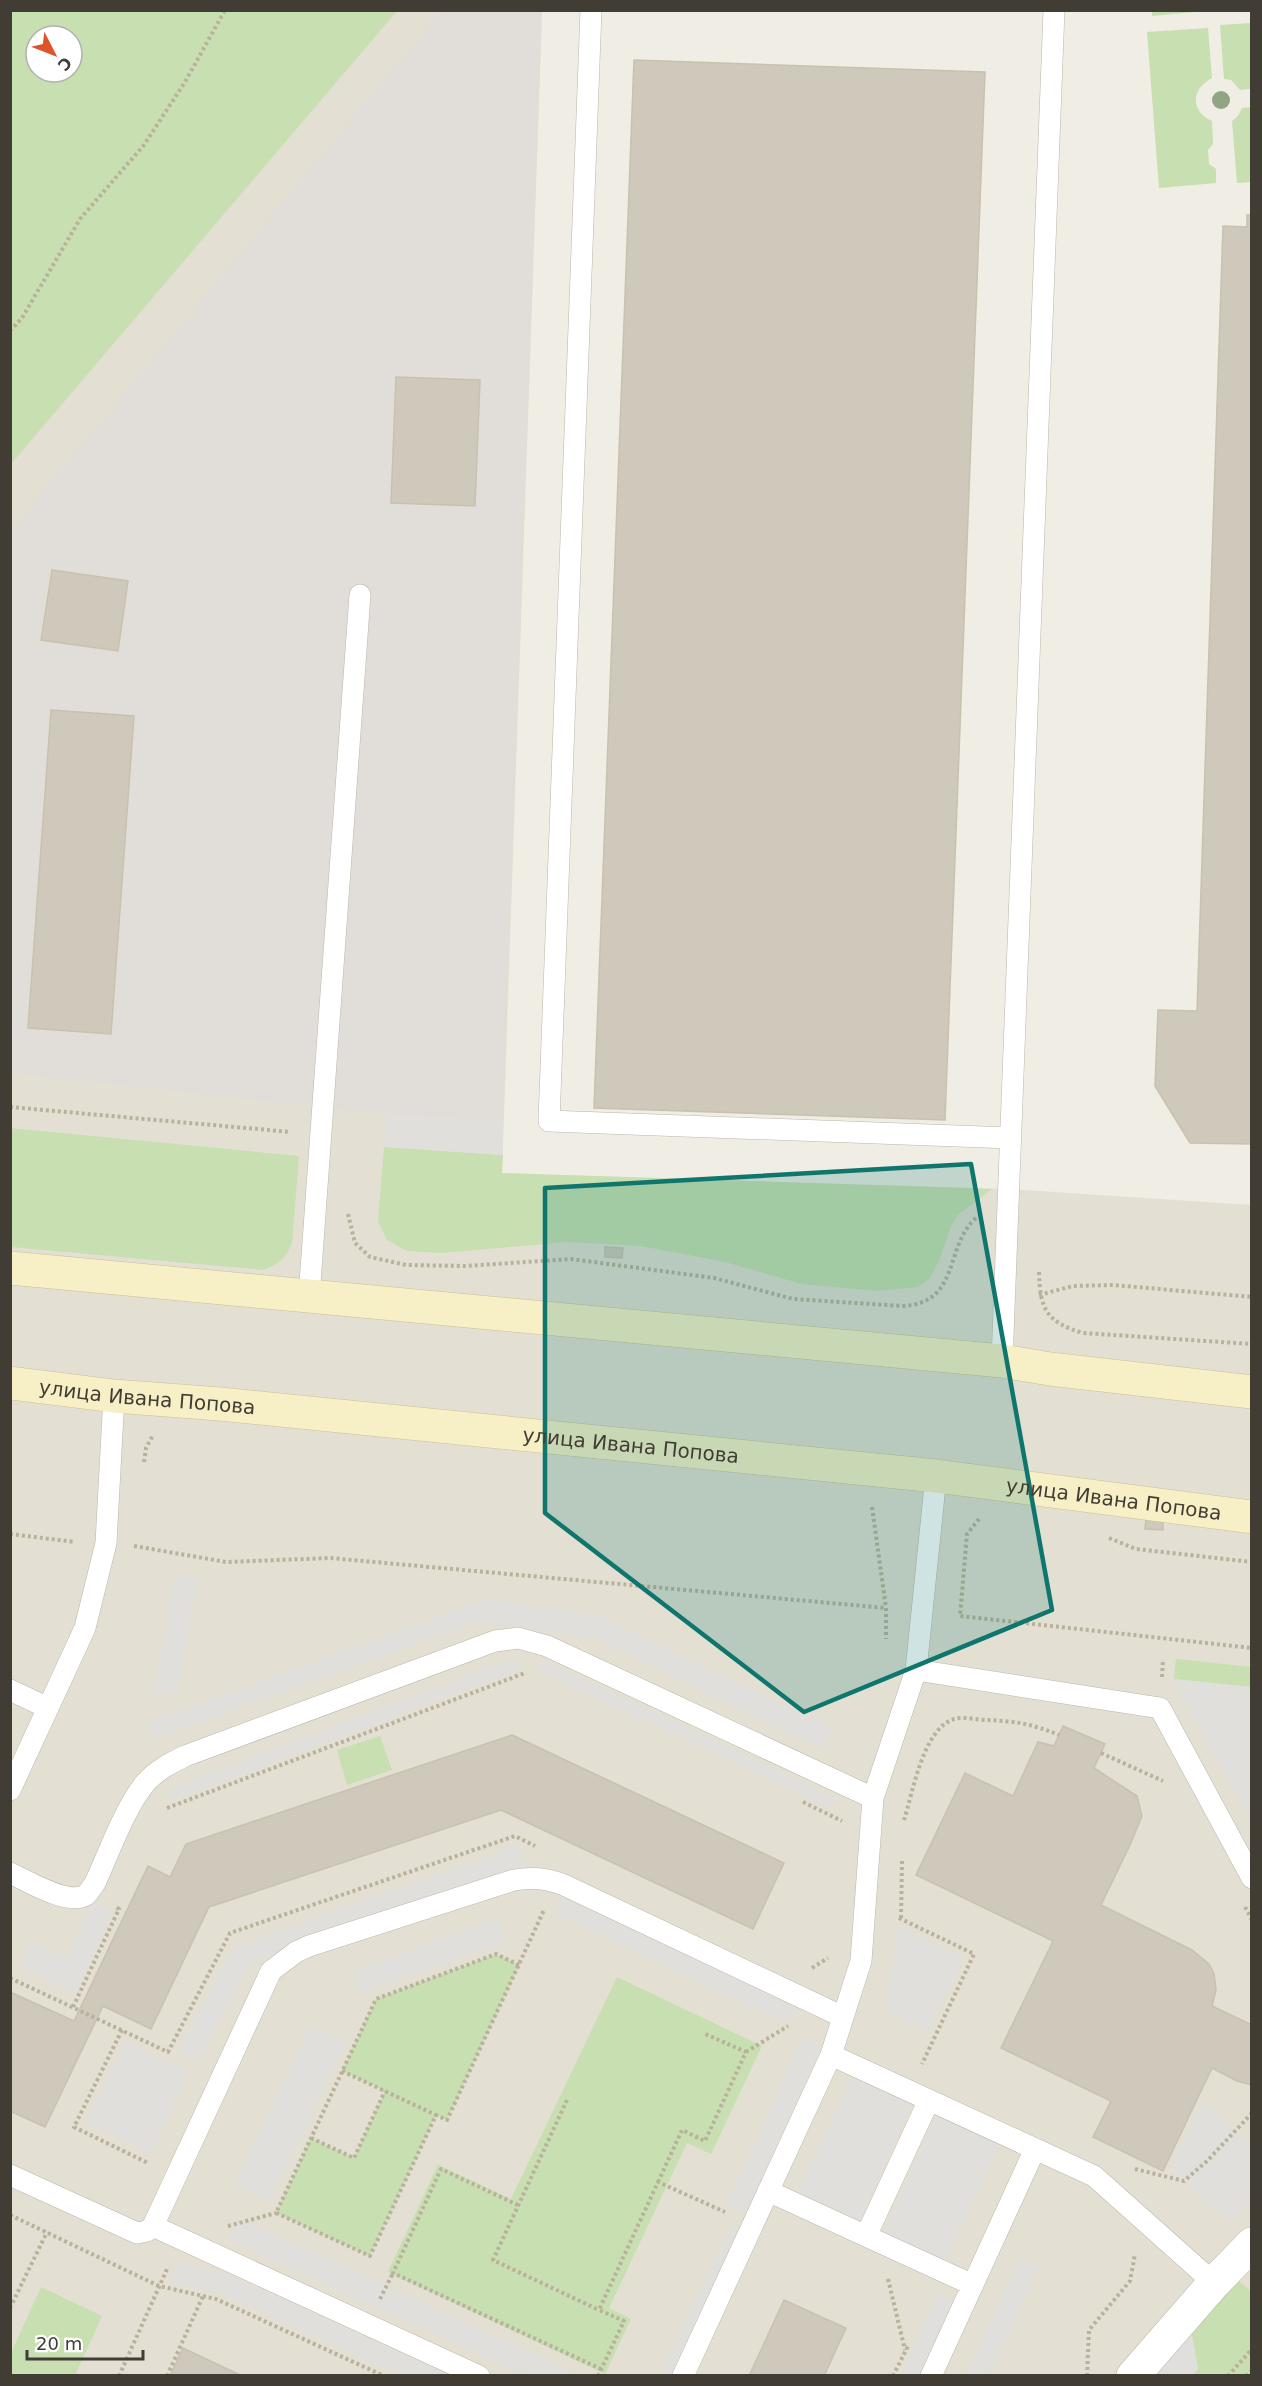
<svg xmlns="http://www.w3.org/2000/svg" width="1262" height="2386" font-family="'DejaVu Sans',sans-serif">
<rect width="100%" height="100%" fill="#efede4"/>
<path fill="#e3dfd2" fill-rule="evenodd" d="M11,11H542L502,1173L1009,1189L1251,1205V2375L11,2376ZM36,36H72V72H36Z"/>
<path fill="#e1ded9" d="M441,11H542L503,1120L386,1114L11,1073V530Z"/>
<path fill="#c7dfb1" fill-rule="evenodd" d="M11,10L397,11L11,464L10,11ZM36,36H72V72H36Z
M1206,11L1152,16V10Z
M1251,23V89L1240,90L1231,80L1224,79L1220,25Z
M1208,28L1212,78C1191,89 1190,111 1212,121L1213,144L1208,150L1209,164L1216,169V183L1159,188L1147,32Z
M1251,107V182L1237,183L1232,121L1238,116L1242,108Z
M10,1128L299,1156L292,1243C286,1258 279,1264 264,1270L11,1247Z
M384,1147L503,1155L502,1173L992,1189L959,1214L951,1226L939,1261L930,1278L918,1287L877,1291L802,1284L725,1262L641,1246L566,1242L442,1253L407,1251L387,1240L378,1221Z
M1176,1659L1251,1667V1687L1174,1679Z
M380,1736L392,1770L347,1785L337,1750Z
M496,1954L519,1965L447,2120L436,2115L370,2256L276,2213L311,2138L354,2158L385,2091L342,2071L376,1999Z
M617,1977L762,2046L711,2154L687,2143L609,2308L631,2319L605,2374L388,2272L438,2165L511,2199Z
M1239,2281L1251,2291V2375H1193L1198,2369L1191,2330Z
M41,2287L102,2316L75,2375H11V2353Z"/>
<path fill="#e0dfdc" d="M386,1114L503,1120V1155L384,1147Z
M175,1574L198,1578L177,1693L154,1689Z
M486,1599L602,1617L833,1729L823,1749L593,1638L478,1621L153,1739L147,1723Z
M516,1657L521,1669L171,1801L167,1790Z
M541,1659L836,1798L830,1809L537,1669Z
M1174,1679L1251,1687V1823Z
M518,1846L525,1867L250,1963L198,2061L178,2050L234,1947Z
M562,1893L805,2008L782,2021L554,1913Z
M92,1903L113,1913L77,1992L19,1967L30,1942L68,1958Z
M496,1919L505,1941L359,1994L351,1972Z
M899,1927L964,1958L928,2031L886,2010Z
M310,2026L345,2043L270,2200L235,2183Z
M804,2035L824,2045L745,2214L726,2205Z
M125,2041L189,2071L151,2153L86,2123Z
M852,2075L913,2103L857,2226L795,2198Z
M1203,2101L1251,2148V2198L1228,2222L1170,2168Z
M939,2110L1001,2139L945,2261L883,2233Z
M238,2218L577,2374V2375H525L228,2240Z
M730,2227L742,2233L675,2375L660,2376Z
M1021,2257L1040,2265L989,2375H966Z
M177,2263L227,2274L450,2375H400L219,2293L170,2281Z
M938,2294L958,2303L924,2375L899,2376Z
M1191,2330L1198,2369L1193,2375L1154,2376Z"/>
<path fill="#cfc9bb" stroke="#c9c1af" stroke-width="1.5" d="M634,60L985,72L945,1120L594,1108Z
M1247,215H1252V1144L1190,1143L1155,1086L1158,1010L1197,1011L1223,226L1247,227Z
M396,377L480,380L475,506L391,503Z
M52,570L128,581L118,651L41,640Z
M51,710L134,716L111,1034L28,1028Z
M605,1247L623,1248L622,1258L605,1257Z
M1146,1518L1163,1520V1530L1145,1529Z
M1063,1726L1105,1744L1094,1768L1137,1796L1142,1816L1130,1845L1101,1905L1192,1950L1209,1964L1214,1974L1216,1990L1212,2006L1252,2025V2085L1237,2081L1212,2068L1163,2171L1093,2137L1111,2101L1001,2048L1053,1941L916,1875L965,1773L1013,1796L1038,1742L1054,1746Z
M512,1735L784,1863L753,1929L501,1810L209,1907L151,2029L103,2006L45,2127L10,2111V1992L74,2021L148,1866L170,1877L186,1844Z
M784,2300L846,2328L824,2376H749Z
M183,2348L242,2376H170Z"/>
<g fill="none" stroke-linecap="round" stroke-linejoin="round">
<g stroke="#bcb7ab" stroke-width="22">
<path id="lane" d="M591,10L549,1121L1011,1138
M309,1297L360,595
M1002,1361L1054,10
M916,1670L1160,1708L1252,1878
M10,1690L48,1708
M10,1790L85,1628L106,1543L114,1396
M10,1873C28,1881 68,1906 86,1895C89,1892 92,1887 95,1883C109,1853 125,1807 146,1782C157,1770 171,1763 185,1756L495,1641L518,1638L547,1646L873,1798
M831,2055L1094,2176L1214,2283
M10,2175L137,2233L147,2231L153,2226L271,1971L296,1952L309,1946L514,1880C533,1877 546,1878 564,1885L843,2017
M768,2191L866,2236L929,2100
M153,2226L479,2376
M866,2236L973,2285
M683,2376L831,2055L861,1961L873,1798L916,1670L936,1476
M931,2376L1035,2149"/>
</g>
<g stroke="#bcb7ab" stroke-width="34">
<path id="street" d="M1133,2376L1214,2283L1252,2244"/>
</g>
<g stroke="#cac198" stroke-width="34">
<g id="secondary">
<path d="M10,1268L1002,1361L1050,1369L1252,1392"/>
<path id="s1" d="M10,1383L114,1396L220,1404L936,1476L1252,1517"/>
</g>
</g>
<path stroke="#b9b19b" stroke-width="4" stroke-dasharray="3 3" stroke-linecap="butt" d="M10,331L22,318L80,219L144,145L185,82L225,10
M10,1107L291,1132
M348,1214L355,1243L370,1257L406,1265L466,1266L571,1259L714,1278L793,1299L903,1306C961,1303 944,1246 976,1218
M1039,1272C1040,1309 1046,1322 1083,1333L1252,1344
M1039,1295L1073,1286L1113,1285L1252,1297
M144,1462L146,1448L153,1435
M872,1507L886,1608V1639
M979,1519L967,1534L960,1616L1252,1648
M10,1534L75,1542
M1109,1538L1136,1549L1252,1562
M134,1546L226,1562L330,1558L886,1608
M1162,1677L1163,1659
M1101,1753L1163,1781
M803,1802L842,1821
M167,1808L525,1673
M904,1820C913,1792 923,1729 954,1719C963,1716 977,1720 986,1720C1016,1721 1032,1724 1059,1735
M1245,1907L1252,1920
M899,1918L974,1954L922,2064
M901,1918L902,1861
M519,1965L496,1954L376,1999L276,2213L370,2256L436,2115L447,2120L544,1910
M812,1968L828,1958
M10,1978L168,2052L230,1933L515,1836L535,1846
M73,2007L119,1909L115,1907
M122,2030L74,2127L148,2163
M746,2052L788,2026
M342,2071L436,2115
M567,2100L493,2260L599,2310
M311,2138L354,2158L385,2091
M1135,2169L1184,2181L1207,2161L1252,2113
M658,2182L682,2130L705,2141L746,2052L703,2033
M518,2205L441,2169L393,2273L601,2369
M10,2215L159,2286L216,2299L384,2376
M228,2226L276,2213
M888,2279L905,2350
M380,2299L393,2273
M10,2308L47,2232
M119,2376L168,2267
M167,2376L203,2296
M598,2376L624,2321L599,2310L658,2182L725,2212
M893,2376L908,2346
M1087,2376L1089,2330L1130,2281L1135,2254
M1228,2376L1252,2349
M1246,2376L1252,2370"/>
<use href="#lane" stroke="#fff" stroke-width="21"/>
<use href="#street" stroke="#fff" stroke-width="33"/>
<use href="#secondary" stroke="#f7efc6" stroke-width="33"/>
</g>
<circle fill="#90a581" cx="1221" cy="100" r="9"/>
<path fill="#0f766e" fill-opacity="0.2" stroke="#0f766e" stroke-width="4.5" stroke-linejoin="round" d="M971,1164L1052,1610L804,1712L545,1513V1188Z"/>
<g text-anchor="middle" stroke-width="4.5" stroke-linejoin="round" paint-order="stroke">
<g font-size="20" fill="#413d34" stroke="#fff">
<text dy="7" stroke="none"><textPath href="#s1" startOffset="138">улица Ивана Попова</textPath></text>
<text dy="7" stroke="none"><textPath href="#s1" startOffset="624">улица Ивана Попова</textPath></text>
<text dy="7" stroke="none"><textPath href="#s1" startOffset="1110">улица Ивана Попова</textPath></text>
</g>
</g>
<rect width="1262" height="2386" fill="none" stroke="#413d34" stroke-width="24"/>
<g transform="translate(54 54) rotate(132)"><circle r="28" fill="#ffffff" stroke="#b3b1ae" stroke-width="1.5"/>
<path d="M0-4.5L10 22L0 15L-10 22Z" fill="#df532b"/>
<text y="-9" font-size="16" font-weight="bold" text-anchor="middle" fill="#413d34">С</text>
</g>
<path d="M27 2350v9h116v-9" fill="none" stroke="#413d34" stroke-width="3"/>
<text x="36" y="2350" font-size="18" fill="#413d34" stroke="#ffffff" stroke-width="4.5" paint-order="stroke">20 m</text>
</svg>
